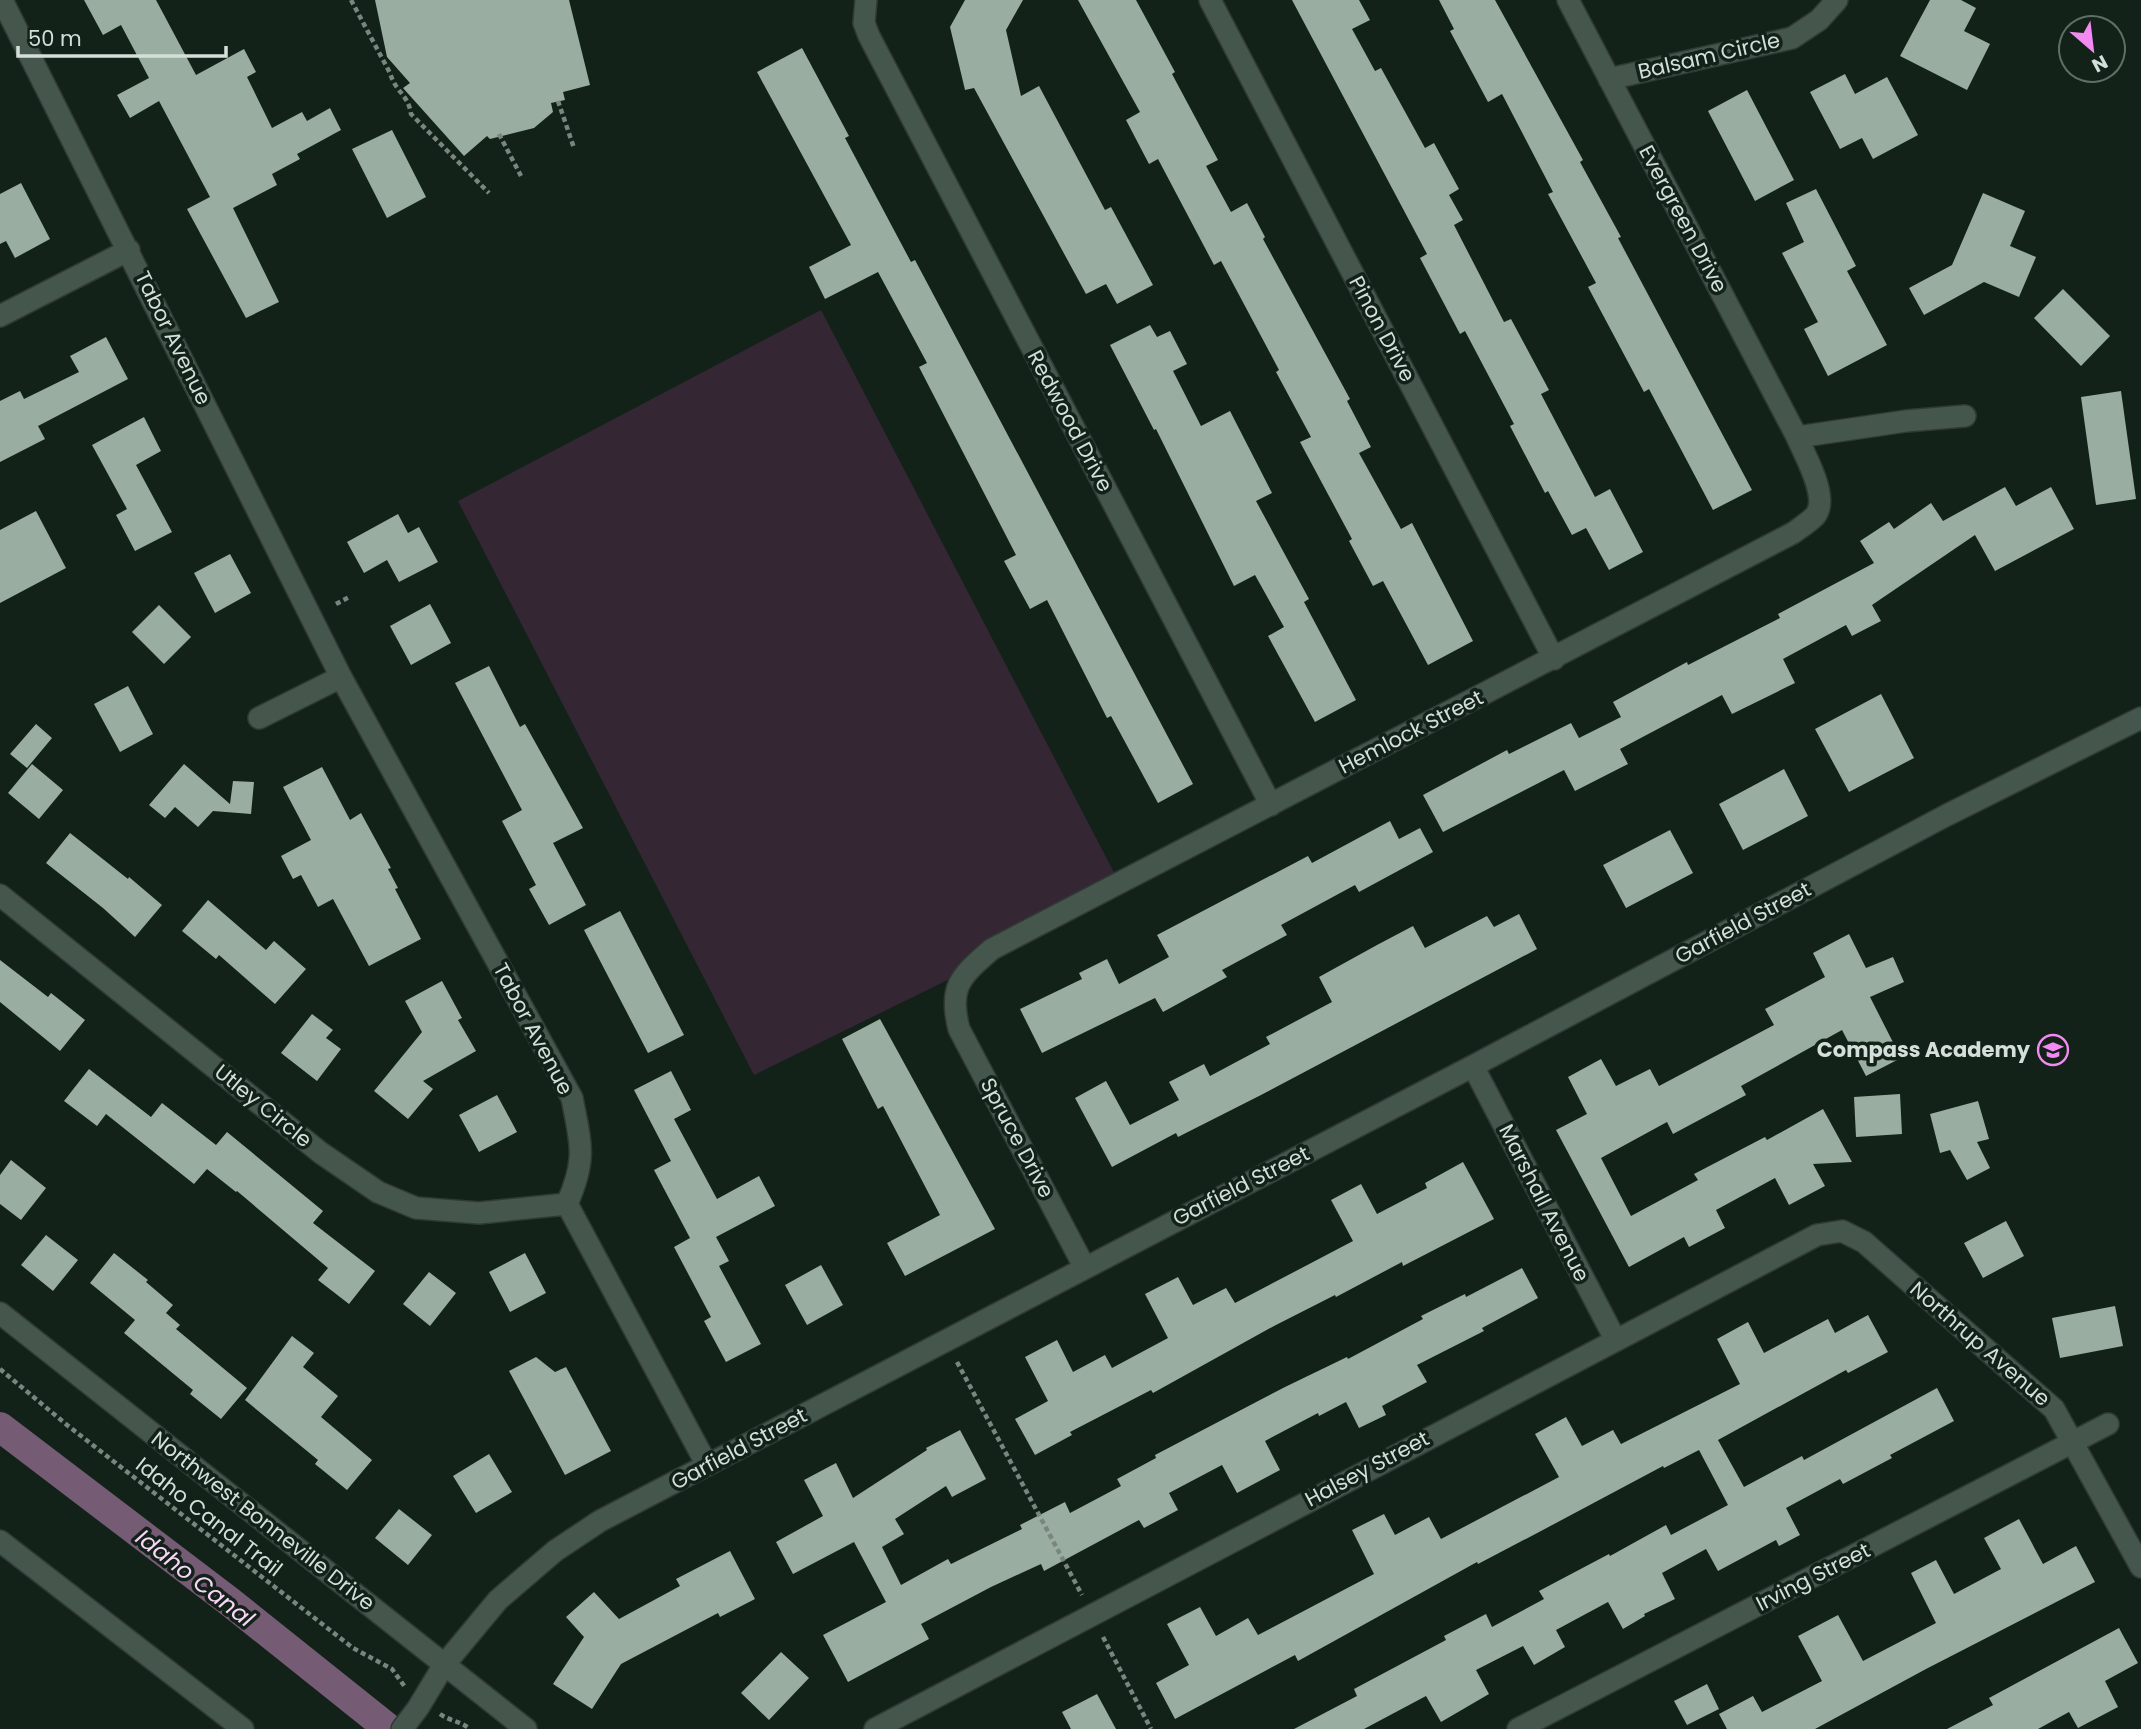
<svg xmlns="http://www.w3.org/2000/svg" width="2141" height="1729" font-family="Poppins,sans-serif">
<rect width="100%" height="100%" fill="#122219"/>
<path fill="#352634" d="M821,310L1120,884L968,970L754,1075L458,501Z"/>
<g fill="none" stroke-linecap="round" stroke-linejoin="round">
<path stroke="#755b74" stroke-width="30" d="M0,1427L230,1602L389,1729"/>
</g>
<path fill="#99ada1" d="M84,0H156L196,75L244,49L256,72L247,77L272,128L302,112L307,121L330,108L341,130L297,154L300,159L272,174L277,185L233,208L279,302L246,318L187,209L210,197L159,101L130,118L117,95L149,78L121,25L103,35Z
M375,0H569L590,85L563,92L565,100L551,103L553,112L534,128L490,139L487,136L464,156L403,88L410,83L387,57Z
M965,0H1023L1006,30L1021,96L1039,86L1105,210L1111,207L1153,285L1117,304L1106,284L1086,294L974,88L965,90L950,27Z
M1078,0H1136L1175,72L1172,74L1218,160L1206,166L1231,212L1247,203L1265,237L1263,239L1350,399L1347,401L1371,447L1359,453L1401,529L1412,523L1473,641L1428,665L1383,581L1373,586L1349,541L1352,539L1300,442L1311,437L1276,372L1279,370L1221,261L1214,265L1158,159L1149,164L1126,120L1140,112Z
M1292,0H1359L1370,20L1352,29L1375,71L1381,68L1425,148L1434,143L1459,189L1449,195L1463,220L1454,225L1504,322L1511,319L1549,390L1541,394L1595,497L1610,489L1643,552L1609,570L1586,528L1572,535L1548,491L1545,493L1510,426L1514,424L1465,331L1460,334L1420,258L1427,254Z
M1439,0H1495L1583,160L1580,162L1621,237L1618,238L1752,490L1713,510L1649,389L1644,392L1588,287L1596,283L1548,194L1553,192L1502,94L1488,102L1450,31L1454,29Z
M1930,0H1961L1976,8L1964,31L1990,44L1967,90L1900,56Z
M802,48L849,136L845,138L911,262L915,260L1193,784L1158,803L1111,716L1107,718L1047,600L1030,609L1004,561L1016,555L919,367L927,363L878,272L825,299L809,267L851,245L757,72Z
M1845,74L1855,94L1887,77L1918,135L1873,159L1862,138L1840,149L1810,92Z
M1747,90L1794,180L1755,201L1708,111Z
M392,130L426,197L387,218L352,149Z
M21,183L50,239L15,258L6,241L0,244V194Z
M1816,189L1856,266L1847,271L1887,345L1828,376L1804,329L1818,322L1782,253L1804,242L1786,203Z
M1983,193L2025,211L2010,246L2036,257L2019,297L1984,282L1924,315L1909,288L1952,265Z
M2063,289L2110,336L2081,366L2034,318Z
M1150,325L1157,337L1170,331L1187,364L1173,371L1201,426L1230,411L1272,493L1256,501L1309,599L1304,602L1356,700L1315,722L1268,636L1284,627L1255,575L1234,586L1156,429L1154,430L1110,345Z
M106,337L128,379L38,426L45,439L0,462V401L20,391L24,399L79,372L70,356Z
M2121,391L2136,499L2096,505L2081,397Z
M144,417L161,451L136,465L172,532L135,551L116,515L127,509L92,445Z
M2005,487L2016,506L2051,487L2074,529L1995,571L1975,535L1872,605L1881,621L1852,636L1846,625L1783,659L1795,683L1732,714L1722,695L1620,749L1628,764L1575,791L1564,770L1443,832L1423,795L1507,750L1509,754L1571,723L1579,738L1621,717L1613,702L1687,662L1688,665L1780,618L1778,614L1874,563L1860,541L1889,522L1894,529L1931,503L1943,521Z
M36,511L66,568L0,603V530Z
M398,514L408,533L419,527L438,562L399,582L387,560L364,573L347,542Z
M230,554L251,593L215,613L194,573Z
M430,604L451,643L411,665L390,626Z
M159,605L191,637L164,664L132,632Z
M489,666L520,727L525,724L583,828L553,843L586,905L549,925L529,889L536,885L502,821L522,810L455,683Z
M128,686L153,734L120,752L94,704Z
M1881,694L1914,758L1849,792L1815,729Z
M36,724L52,738L27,768L10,754Z
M32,764L63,790L39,819L8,793Z
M184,764L230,804L233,781L254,782L251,814L213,811L198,827L175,807L165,818L149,805Z
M322,767L350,820L361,813L391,868L388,869L398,888L395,889L421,939L369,966L333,899L318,907L301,875L293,879L281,856L311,840L283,787Z
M1784,769L1808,816L1743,850L1719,804Z
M1390,821L1399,839L1420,828L1433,852L1359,892L1355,885L1281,925L1287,935L1222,970L1227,977L1163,1012L1155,998L1042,1053L1020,1009L1082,979L1079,973L1107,959L1119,984L1169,957L1157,935L1308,856L1312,863Z
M1670,830L1693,873L1626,908L1603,865Z
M70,833L128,879L129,877L162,905L135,937L103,908L46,863Z
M208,900L266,950L274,941L306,969L275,1004L219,955L216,959L182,931Z
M620,911L684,1035L648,1053L584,930Z
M1519,914L1537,949L1261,1095L1178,1137L1176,1133L1112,1167L1075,1098L1106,1081L1130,1125L1179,1100L1169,1082L1204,1064L1210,1076L1270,1044L1266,1037L1332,1002L1319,977L1377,945L1413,926L1425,948L1487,916L1494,927Z
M1849,934L1866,968L1893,957L1904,982L1870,997L1901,1058L1866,1076L1842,1030L1741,1086L1746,1095L1673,1134L1667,1122L1601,1158L1631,1216L1698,1180L1694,1174L1765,1137L1767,1140L1823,1109L1852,1162L1813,1164L1825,1186L1789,1205L1775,1178L1716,1210L1725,1228L1689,1247L1684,1237L1629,1267L1556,1130L1587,1114L1568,1077L1601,1059L1616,1086L1650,1069L1659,1086L1774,1025L1765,1009L1825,977L1813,953Z
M0,960L48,997L51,993L85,1020L60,1051L0,1002Z
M442,981L462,1018L458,1020L476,1051L423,1081L433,1089L408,1119L374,1091L422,1032L405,1001Z
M312,1014L333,1030L326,1038L341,1049L317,1081L281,1053Z
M880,1019L995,1229L905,1276L887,1243L940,1215L883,1106L878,1109L842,1039Z
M89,1069L151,1117L162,1103L216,1145L227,1132L323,1211L313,1223L375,1271L349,1304L318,1280L328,1268L237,1191L236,1192L207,1169L194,1184L106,1114L97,1126L64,1101Z
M671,1071L691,1110L674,1119L717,1199L759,1176L775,1206L716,1237L729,1261L719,1266L761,1344L726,1362L704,1321L711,1317L674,1247L690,1238L654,1170L671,1161L634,1090Z
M1900,1094L1902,1134L1856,1137L1854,1097Z
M497,1095L517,1132L479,1152L459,1115Z
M1978,1101L1989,1139L1977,1142L1990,1168L1967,1180L1950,1150L1940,1153L1930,1114Z
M11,1160L46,1188L21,1220L0,1204V1175Z
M1463,1162L1494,1219L1403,1266L1402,1262L1336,1297L1335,1295L1274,1326L1153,1393L1151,1390L1070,1432L1072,1435L1035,1455L1015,1419L1048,1401L1025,1357L1057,1340L1073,1372L1105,1355L1112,1368L1168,1338L1145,1294L1178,1277L1193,1305L1226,1288L1235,1303L1353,1241L1331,1200L1361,1184L1377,1214L1427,1188L1425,1183Z
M2006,1221L2024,1256L1983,1278L1964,1243Z
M46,1235L78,1260L53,1291L21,1265Z
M114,1253L148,1280L146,1282L173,1305L166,1313L180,1325L176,1329L247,1388L221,1419L190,1394L193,1390L124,1333L135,1320L90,1283Z
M525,1253L546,1293L510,1312L489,1272Z
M821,1265L843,1305L807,1325L785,1285Z
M1522,1268L1538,1298L1482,1328L1484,1331L1417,1365L1427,1382L1382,1406L1386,1415L1359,1428L1346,1402L1319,1416L1318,1413L1265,1441L1280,1470L1237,1493L1222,1465L1169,1493L1178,1510L1144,1528L1139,1520L1044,1571L1041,1564L991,1587L921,1624L929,1639L848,1682L823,1635L886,1602L854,1542L793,1574L776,1542L823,1516L804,1480L836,1463L853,1498L927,1450L926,1448L960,1430L986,1479L952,1497L946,1486L895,1519L904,1534L882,1547L901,1585L948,1559L951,1564L1022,1529L1020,1525L1065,1502L1070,1513L1121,1486L1117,1479L1156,1458L1155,1455L1285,1387L1347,1357L1348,1359L1423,1319L1421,1316L1465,1294L1466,1297Z
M429,1272L456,1293L430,1326L403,1304Z
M2115,1306L2123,1346L2060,1358L2052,1318Z
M1868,1315L1888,1352L1848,1373L1846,1370L1718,1440L1744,1487L1802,1456L1804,1460L1937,1388L1954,1421L1890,1455L1892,1458L1843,1484L1840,1479L1786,1508L1800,1535L1779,1546L1776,1540L1718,1571L1706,1549L1662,1573L1675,1599L1644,1614L1645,1616L1623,1629L1608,1602L1556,1630L1565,1647L1534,1665L1523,1646L1476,1670L1489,1694L1441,1722L1426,1696L1364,1729H1294L1357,1696L1354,1689L1446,1640L1444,1636L1486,1614L1492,1627L1544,1599L1539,1591L1609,1554L1610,1556L1666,1525L1671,1535L1728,1505L1699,1450L1664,1468L1663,1466L1541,1531L1478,1564L1477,1562L1298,1661L1295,1655L1175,1719L1156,1683L1189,1665L1167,1624L1200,1607L1216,1636L1248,1618L1258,1635L1374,1574L1352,1530L1384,1514L1395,1535L1429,1517L1441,1539L1559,1477L1535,1434L1566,1417L1582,1446L1613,1430L1621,1444L1740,1384L1717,1339L1748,1322L1764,1353L1828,1319L1835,1333Z
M292,1336L314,1353L303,1367L338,1396L321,1417L372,1460L347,1490L315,1464L318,1460L245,1400Z
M536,1357L555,1372L566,1367L611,1451L565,1475L509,1371Z
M489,1454L512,1492L476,1513L453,1476Z
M399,1509L432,1535L408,1565L375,1538Z
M2019,1519L2043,1564L2076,1546L2095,1582L1926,1669L1815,1729H1727L1719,1714L1753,1696L1762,1712L1822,1681L1798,1636L1838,1615L1863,1661L1936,1623L1911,1573L1936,1560L1954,1594L2001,1569L1984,1538Z
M730,1551L755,1599L720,1617L718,1613L621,1664L592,1709L553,1684L584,1637L566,1617L594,1592L619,1619L680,1586L676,1579Z
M2119,1628L2138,1663L2105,1681L2118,1707L2078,1728L2069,1712L2038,1729H1947L1993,1705L1989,1698Z
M781,1652L809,1678L769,1720L741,1693Z
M1707,1684L1719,1709L1687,1725L1674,1701Z
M1097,1694L1116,1729H1071L1062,1712Z"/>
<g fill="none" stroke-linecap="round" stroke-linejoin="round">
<g stroke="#303a34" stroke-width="24">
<path id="minor" d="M2,0L341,677L572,1098C581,1145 587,1158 567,1204L707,1465
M866,0L864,23L869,36L1271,805
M1210,0L1554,659
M1609,79L1792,38L1819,20L1837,0
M0,316L129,250
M1797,437L1906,421L1965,416
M259,718L341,677
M0,895L321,1153L378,1192L416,1208L479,1213L567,1204
M1473,1066L1615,1339
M1085,1268L959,1029C948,986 961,976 992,949L1793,533C1800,528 1809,522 1815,516C1830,498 1805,456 1797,437L1568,0
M0,1313L526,1729
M0,1541L243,1729
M402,1729L418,1708L444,1665L498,1600L555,1551L600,1521L1473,1066L1947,815L2141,718
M875,1729L1817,1235L1842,1231L1864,1242L2054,1409L2141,1567
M1518,1729L2108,1424"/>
</g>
<path stroke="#79867f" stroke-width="4.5" stroke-dasharray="5 3.5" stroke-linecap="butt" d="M351,0L390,73C396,93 408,94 411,114L489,193
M558,101L574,148
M499,134L521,176
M336,604L351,596
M957,1362L1082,1595
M0,1369L67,1425L353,1648L392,1669L405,1687
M1103,1637L1151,1729
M440,1714C450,1721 460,1721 470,1729"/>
<use href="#minor" stroke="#45564c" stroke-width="21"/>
</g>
<defs>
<g id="school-ring" transform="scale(1.575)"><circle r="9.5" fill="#122219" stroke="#f38af1" stroke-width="1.5"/><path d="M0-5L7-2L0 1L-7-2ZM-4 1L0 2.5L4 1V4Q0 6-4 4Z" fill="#f38af1"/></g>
</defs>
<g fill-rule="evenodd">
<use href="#school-ring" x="2053" y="1050"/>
</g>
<g text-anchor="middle" stroke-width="7" stroke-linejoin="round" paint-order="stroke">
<g font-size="21" fill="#d5dfd9" stroke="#122219">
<text transform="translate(1709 56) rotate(-13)" y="7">Balsam Circle</text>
<text transform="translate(1683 219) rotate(62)" y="7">Evergreen Drive</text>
<text transform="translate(1382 329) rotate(62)" y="7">Pinon Drive</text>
<text transform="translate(173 338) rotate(64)" y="7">Tabor Avenue</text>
<text transform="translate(1070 421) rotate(62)" y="7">Redwood Drive</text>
<text transform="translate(1411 732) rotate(-27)" y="7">Hemlock Street</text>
<text transform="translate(1743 923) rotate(-28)" y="7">Garfield Street</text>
<text transform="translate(533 1029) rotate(62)" y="7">Tabor Avenue</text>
<text transform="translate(263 1106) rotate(39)" y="7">Utley Circle</text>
<text transform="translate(1017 1138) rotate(62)" y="7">Spruce Drive</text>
<text transform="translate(1241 1186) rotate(-27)" y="7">Garfield Street</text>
<text transform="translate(1544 1203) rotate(63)" y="7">Marshall Avenue</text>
<text transform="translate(1980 1344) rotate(41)" y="7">Northrup Avenue</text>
<text transform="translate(739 1449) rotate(-28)" y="7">Garfield Street</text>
<text transform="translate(1367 1469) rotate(-28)" y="7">Halsey Street</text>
<text transform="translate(209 1517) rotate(38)" y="7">Idaho Canal Trail</text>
<text transform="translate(263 1521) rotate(38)" y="7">Northwest Bonneville Drive</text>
<text transform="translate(1813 1577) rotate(-27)" y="7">Irving Street</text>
</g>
<g font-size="21" font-weight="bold" fill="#d5dfd9" stroke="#122219" text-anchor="end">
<text x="2030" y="1057">Compass Academy</text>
</g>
<g font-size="23" font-style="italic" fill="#fbd5f9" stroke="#122219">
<text transform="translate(195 1578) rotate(38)" y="8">Idaho Canal</text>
</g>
</g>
<g transform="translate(2092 49) rotate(152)"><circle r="33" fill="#122219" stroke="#606e66" stroke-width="2"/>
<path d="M0-5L12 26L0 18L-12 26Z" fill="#f38af1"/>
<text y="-10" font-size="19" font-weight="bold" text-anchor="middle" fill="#d5dfd9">N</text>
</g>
<path d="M18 46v10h208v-10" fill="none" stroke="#d5dfd9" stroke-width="3.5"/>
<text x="28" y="46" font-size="21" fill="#d5dfd9" stroke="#122219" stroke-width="5" paint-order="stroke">50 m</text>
</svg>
